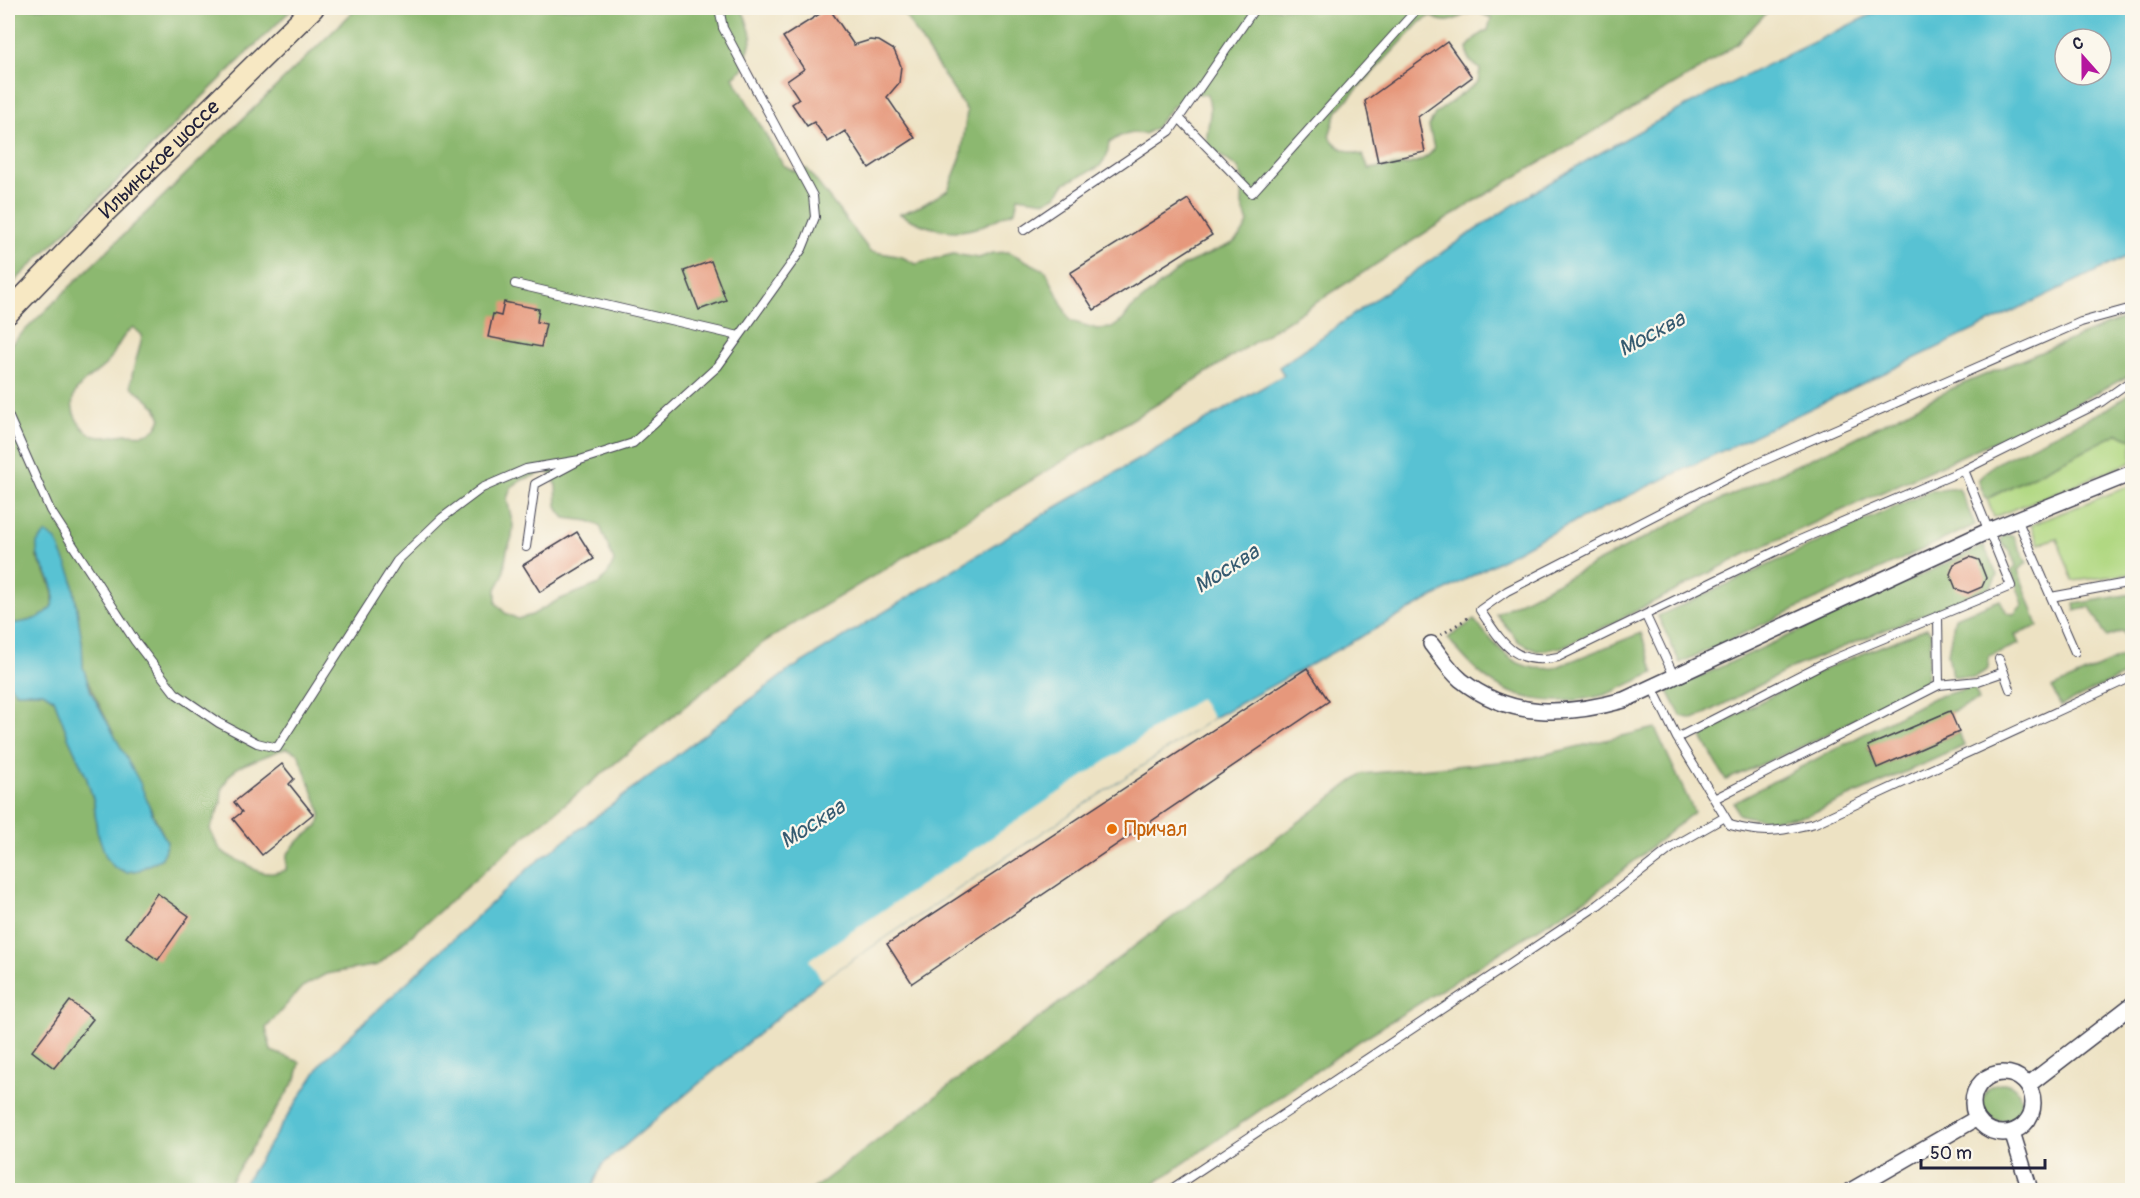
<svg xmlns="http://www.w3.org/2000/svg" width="2140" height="1198" font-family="Pangolin,sans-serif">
<rect width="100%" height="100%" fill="#fbf7ec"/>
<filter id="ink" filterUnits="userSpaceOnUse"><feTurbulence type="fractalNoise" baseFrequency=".0167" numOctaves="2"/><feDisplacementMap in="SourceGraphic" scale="12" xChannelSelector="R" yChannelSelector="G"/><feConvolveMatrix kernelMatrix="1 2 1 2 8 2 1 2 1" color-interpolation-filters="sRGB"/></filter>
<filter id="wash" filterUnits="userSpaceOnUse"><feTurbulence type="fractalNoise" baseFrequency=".008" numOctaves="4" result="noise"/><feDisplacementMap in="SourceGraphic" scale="24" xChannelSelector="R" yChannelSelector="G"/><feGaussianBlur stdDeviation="1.35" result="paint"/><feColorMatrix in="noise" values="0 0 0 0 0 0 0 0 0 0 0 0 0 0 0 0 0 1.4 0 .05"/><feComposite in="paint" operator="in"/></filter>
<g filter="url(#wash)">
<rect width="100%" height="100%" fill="#ede2c3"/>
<path fill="#b1d882" stroke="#6a7d5e" stroke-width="1.5" d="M2119,433L2132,440V462L1994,517L1987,499Z
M2132,485V574L2073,581L2057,538L2039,544L2031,525Z"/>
<path fill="#8cb870" stroke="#576d56" stroke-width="1.5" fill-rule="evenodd" d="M8,8H293L8,288Z
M357,8H740L745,16L752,37L743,69L733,77L783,165L794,171L807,169L870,251L902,257L916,264L953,254L979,258L993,253L1009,252L1046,271L1070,321L1097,329L1112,328L1123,320L1131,309L1184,265L1233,243L1242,234L1248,223L1242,205L1243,180L1238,168L1207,146C1205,126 1215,113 1207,95L1195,93L1172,107L1155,128L1145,134L1133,133L1120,136L1109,143L1107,156L1099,167L1065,183L1057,195L1046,201L1018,197L1015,211C1003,215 993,222 981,226C954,237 924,228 900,214L921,206L948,190L961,157L967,111L900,8H1771L1737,43L1694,73L1481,197L1164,400L764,642L512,847L378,965L326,974L302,987L266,1028L271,1051L300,1062L296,1079L225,1190H8V683L16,692H43L54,699L69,739L86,776L94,802L97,831L126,872L139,870L162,858L167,842L87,680L83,667L82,642L74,589L36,556C62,598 63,619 8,624V347ZM1478,12L1491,18L1488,30L1475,38L1467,48L1469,60L1480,69L1478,82L1435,114L1429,126L1434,149C1422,168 1390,166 1369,169L1363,155C1347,152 1338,149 1329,136L1337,111L1420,22L1431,16C1453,29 1457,13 1478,12ZM133,327L142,335C140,353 131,368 131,386L156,407L161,419C159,422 156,428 154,430C145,437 137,434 127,434C118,434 108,438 100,437C82,435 68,412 74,395C80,381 97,374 107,363C118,350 118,339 133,327ZM547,471C560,485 555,488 557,505C557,510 562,514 565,518L589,521L600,526L614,561L608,574L599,584L558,600L532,615L518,619L505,613L496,603V589L503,576L507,550L512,538L513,525L507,499L511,487L522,480ZM286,748L298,753L321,813L318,826L296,843L287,855L286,870C276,873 268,875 258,871C253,870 250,865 246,864C224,855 218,851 210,829L221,803L222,789L229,776L238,767Z
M2129,316H2132V374L2069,407L1746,554L1611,624L1562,647L1537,651L1519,642L1496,614L1705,507L1849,441L1953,388Z
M2132,392V440L2119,433L1986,499L1978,480L1994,464L2107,409Z
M1959,488L1975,525L1680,663L1658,616L1929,491Z
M2005,535L2013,536L2027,563L2018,570L2038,626L2015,635L2019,644L1989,656L1988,669L1974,678L1952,676L1948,653L1955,617L2000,600L2007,613L2014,614L2023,604L2011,570L2016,566L2010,551L2003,545L2001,539Z
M1984,546L1997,575L1991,587L1794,667L1703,715L1693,719L1681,716L1668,691Z
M2132,594V650L2123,631L2107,637L2090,607L2075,611L2074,604Z
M1474,620C1498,647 1513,673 1554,668L1641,633L1654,673C1637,680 1621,689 1604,695C1589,699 1573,701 1558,701C1506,701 1478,677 1448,638Z
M1927,628L1932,633L1926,681L1814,741L1726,780L1702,737L1748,708L1829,667Z
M2132,652V671L2061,706L2052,688Z
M1974,687L1979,700L1868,747L1877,768L1959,732L1964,746L1808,815C1784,819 1761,822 1738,814L1734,802L1935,697Z
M1655,728L1694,812L1595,893L1361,1040L1145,1190H812L1362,774L1522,760Z
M1983 1102a19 19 0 1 1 38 0a19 19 0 1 1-38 0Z"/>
<path fill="#58c2d3" stroke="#3d7287" stroke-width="1.5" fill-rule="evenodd" d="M1885,8H2132V254L1539,539L1213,718L822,980L602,1165L591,1190H240L323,1061L531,866L788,671L1039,517L1284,375L1279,367C1351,317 1421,265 1495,217C1619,136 1752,71 1885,8ZM2065,39H2101V75H2065Z
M46,533L56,540L72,577L82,642L83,667L91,692L140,783L154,818L167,842L162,858L139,870L126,872L114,867L106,857L97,831L94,802L86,776L69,739L54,699L43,692H16L8,683V624C35,622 67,613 49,577C42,563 36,560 37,543Z"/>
<path fill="#ede2c3" d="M1200,698L1213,718L822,980L809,960Z"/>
<g id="blocks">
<path fill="#e6987b" d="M829,8L854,45L870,40L879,41L894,50L901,66L899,83L887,97L915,138L869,168L845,131L828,142L814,122L807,126L792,104L799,99L787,81L804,69L783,37Z
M1447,42L1472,77L1418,117L1425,152L1378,162L1365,101Z
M1188,199L1212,235L1094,310L1070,273Z
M711,261L726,300L699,310L684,271Z
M504,302L539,309L537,322L546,324L541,347L488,337L493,314L501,316Z
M577,532L594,559L540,592L523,565Z
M1970,557L1979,560L1986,578L1982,587L1968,593L1956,589L1950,574L1954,564Z
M1307,668L1329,701L912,983L887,944Z
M1950,711L1959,732L1877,768L1868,746Z
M282,764L294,779L289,784L313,814L262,855L233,819L242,812L234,802Z
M157,893L189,916L158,960L126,937Z
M70,1001L93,1019L54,1068L32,1051Z"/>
</g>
</g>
<g filter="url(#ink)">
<use href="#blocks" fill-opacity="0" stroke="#403f4f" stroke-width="1.5"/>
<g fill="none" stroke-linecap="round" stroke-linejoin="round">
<g stroke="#403f4f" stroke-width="10">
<path id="service" d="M1179,118L1252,193L1418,8
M1024,230L1170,131L1255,8
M515,284L739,336
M2132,308L2081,322L1749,467L1507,591L1480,610C1502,642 1514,667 1558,657L1795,542L1964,470L2101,402L2132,380
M8,415L50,510L135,641L175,693L219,723L257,743L277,748L397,561L442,518L482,488L526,469L580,460
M2017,519L2051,597L2132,582
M526,547L535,484L580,460L633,443L718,366L802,249L815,217L813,196L723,28L719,8
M2051,597L2075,652
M1646,616L1674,676
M1999,659L2010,689
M1939,685L1978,681L2004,672
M1652,687L1677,738L1730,825C1765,835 1781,831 1815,823L2132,677
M1677,738L1824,663L2011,586L1964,470
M1714,799L1939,685L1938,616
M1170,1190L1598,905L1674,846L1725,817"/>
</g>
<g stroke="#403f4f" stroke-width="18">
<path id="minor" d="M1431,644C1440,655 1449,670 1461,680C1510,719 1566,716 1624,700L1988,531L2132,473
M1973 1103a30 30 0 1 1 60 0a30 30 0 1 1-60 0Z
M2028,1085L2132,1005
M2012,1132L2030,1190
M1852,1190L1977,1118"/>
</g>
<g stroke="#403f4f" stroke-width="24">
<g id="secondary">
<path id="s1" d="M8,313L106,211L313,8"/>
</g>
</g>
<path stroke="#403f4f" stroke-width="3" stroke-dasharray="1.5 4.5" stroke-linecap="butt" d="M1441,635L1471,616"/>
<use href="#service" stroke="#fff" stroke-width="8"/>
<use href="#minor" stroke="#fff" stroke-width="15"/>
<use href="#secondary" stroke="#f7e8c3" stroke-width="21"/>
</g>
</g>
<circle fill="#e8710a" stroke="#fbf7ec" stroke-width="2" cx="1112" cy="829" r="6"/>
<g text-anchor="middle" stroke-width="4.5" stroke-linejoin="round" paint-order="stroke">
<g font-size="21" fill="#22223b" stroke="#fbf7ec">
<text dy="7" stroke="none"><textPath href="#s1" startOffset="216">Ильинское шоссе</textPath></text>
</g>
<g font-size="21" fill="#c56008" stroke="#fbf7ec" text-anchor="start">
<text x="1124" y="836">Причал</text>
</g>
<g font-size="22" font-style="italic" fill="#355a70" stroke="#fbf7ec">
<text transform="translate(1651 333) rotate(-28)" y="8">Москва</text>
<text transform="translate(1226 568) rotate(-32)" y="8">Москва</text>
<text transform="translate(812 823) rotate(-32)" y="8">Москва</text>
</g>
</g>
<rect width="2140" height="1198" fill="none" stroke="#fbf7ec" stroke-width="30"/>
<g transform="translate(2083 57) rotate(339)"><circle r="28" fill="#fbf7ec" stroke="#a4a2a5" stroke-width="1.5"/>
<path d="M0-4.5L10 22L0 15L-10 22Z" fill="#b5179e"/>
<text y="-9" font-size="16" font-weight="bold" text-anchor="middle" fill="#22223b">С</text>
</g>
<path d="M1921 1159v9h124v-9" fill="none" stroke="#22223b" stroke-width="3"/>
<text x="1930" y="1159" font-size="18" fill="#22223b" stroke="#fbf7ec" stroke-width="4.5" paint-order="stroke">50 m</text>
</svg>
